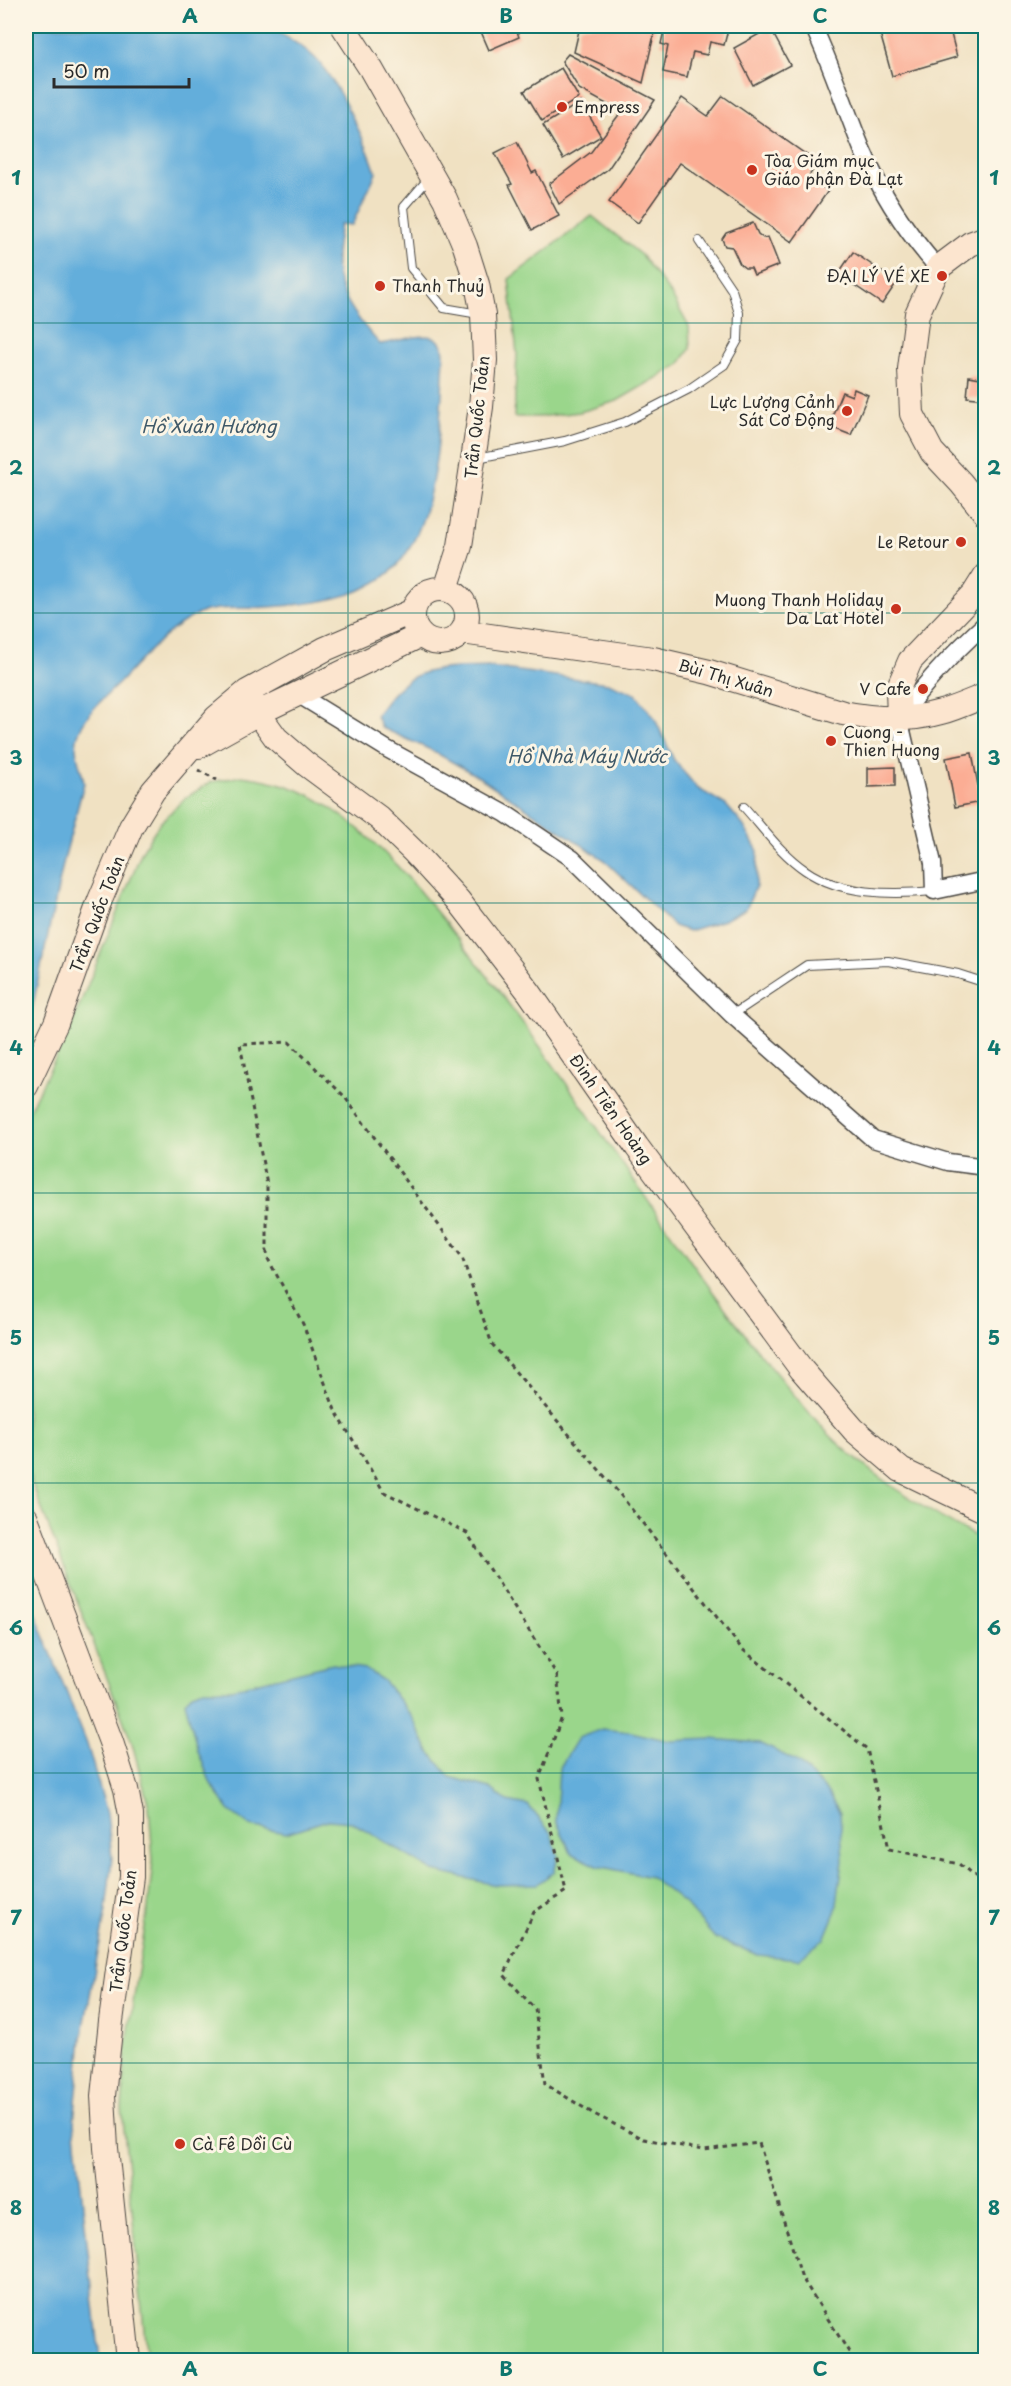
<svg xmlns="http://www.w3.org/2000/svg" width="1011" height="2386" font-family="'Playpen Sans',sans-serif">
<rect width="100%" height="100%" fill="#fcf5e5"/>
<filter id="ink" filterUnits="userSpaceOnUse"><feTurbulence type="fractalNoise" baseFrequency=".0167" numOctaves="2"/><feDisplacementMap in="SourceGraphic" scale="12" xChannelSelector="R" yChannelSelector="G"/><feConvolveMatrix kernelMatrix="1 2 1 2 8 2 1 2 1" color-interpolation-filters="sRGB"/></filter>
<filter id="wash" filterUnits="userSpaceOnUse"><feTurbulence type="fractalNoise" baseFrequency=".008" numOctaves="4" result="noise"/><feDisplacementMap in="SourceGraphic" scale="24" xChannelSelector="R" yChannelSelector="G"/><feGaussianBlur stdDeviation="1.35" result="paint"/><feColorMatrix in="noise" values="0 0 0 0 0 0 0 0 0 0 0 0 0 0 0 0 0 1.4 0 .05"/><feComposite in="paint" operator="in"/></filter>
<g filter="url(#wash)">
<rect width="100%" height="100%" fill="#f0e1c2"/>
<path fill="#9ad68b" stroke="#62805b" stroke-width="1.5" d="M592,216L641,255L671,294L689,327L690,349L679,365L617,401L580,412L539,417H514L517,354L509,279Z
M242,776C274,780 301,788 328,806C390,847 433,908 478,964C598,1116 694,1286 824,1429C865,1473 932,1515 985,1541V2360H147L122,2109L126,2048L148,1907L153,1860L149,1807L132,1743L26,1468V1116L59,1051L80,1004L142,851L159,824L185,798L211,782Z"/>
<path fill="#63aedb" stroke="#476c83" stroke-width="1.5" d="M26,26H267C283,36 300,43 314,57C334,75 368,146 376,173L352,225L340,224C338,238 335,252 336,267C339,296 361,324 380,344C399,343 443,321 444,355C441,413 439,511 403,558C371,602 302,605 252,608C237,609 217,607 203,612C170,625 147,654 123,679C105,698 76,719 76,748C77,760 82,771 84,783L64,860L26,1037Z
M490,667L608,683L636,694L654,717L674,760L697,788L726,805L743,825L758,851L756,886L746,909L724,920L689,931L674,926L603,859L479,777L431,750L382,728L376,716C409,664 433,669 490,667Z
M26,1590L87,1744L107,1813L112,1858L106,1910L82,2038L74,2123L100,2360H26Z
M333,1664L365,1669L384,1681L412,1717L429,1751L450,1777L490,1788L507,1801L528,1805L551,1833L558,1856L554,1872L537,1884L496,1885L433,1871L352,1822L328,1820L286,1833L250,1826L229,1810L211,1784L198,1751L185,1702L192,1693L204,1689H231Z
M602,1729L631,1732L670,1741L711,1739L760,1743L798,1762L824,1788L840,1813L843,1861L836,1910L824,1939L798,1959L758,1955L715,1938L685,1904L651,1877L597,1866L571,1853L556,1820L559,1769L578,1738Z"/>
<g id="blocks">
<path fill="#fbad94" d="M483,26H515L519,37L489,50L479,27Z
M580,26H656L643,83L574,52Z
M665,26H729L724,45L710,42L707,55L693,52L687,77L663,72L668,46L661,44Z
M878,26H949L957,57L892,76Z
M977,26H986V48H985Z
M770,28L790,65L753,85L734,48Z
M568,54L655,100L608,169L559,204L549,184L591,152L621,112L579,89L562,61Z
M561,68L579,98L542,121L524,91Z
M723,96L818,163L808,177L828,191L792,242L680,163L638,223L609,202L682,98L708,116Z
M581,102L601,136L563,159L543,125Z
M517,142L532,173L536,171L559,216L532,230L509,185L512,184L495,153Z
M753,223L758,234L763,238L768,237L779,265L754,275L751,268H745L740,264L732,247L725,246L722,239L726,233Z
M853,252L897,282L882,304L838,274Z
M969,376L986,379V399L967,397Z
M854,389L868,395L851,435L828,426L842,392L852,396Z
M972,753L981,802L955,807L946,758Z
M895,767V786L868,787V768Z"/>
</g>
</g>
<g filter="url(#ink)">
<use href="#blocks" fill-opacity="0" stroke="#494642" stroke-width="1.5"/>
<g fill="none" stroke-linecap="round" stroke-linejoin="round">
<g stroke="#494642" stroke-width="10">
<path id="lane" d="M429,178L404,207L411,268L444,308L479,314
M477,458L565,441L625,422L689,389L724,365L738,340L739,313L732,290L699,241
M744,807C763,828 781,854 805,870C841,895 891,895 934,891
M732,1015L807,965L888,961L958,974L986,983"/>
</g>
<g stroke="#494642" stroke-width="19">
<path id="street" d="M813,26C832,66 845,108 862,149C881,193 906,232 938,268
M986,623C953,653 926,681 899,718L933,863L934,891L986,880
M299,695L387,749L506,814L573,859L732,1015L873,1139L948,1162L986,1167"/>
</g>
<g stroke="#494642" stroke-width="26">
<path id="secondary" d="M343,26L371,69L445,199L465,246L477,284L483,315L485,360L481,407L460,546L446,589
M986,238L970,244L938,268L917,314L910,369L912,414L932,452L961,483L986,514
M413 616a27 27 0 1 1 54 0a27 27 0 1 1-54 0Z
M462,632L653,659L709,672L843,713C873,719 910,721 941,712C956,708 971,701 986,695
M247,692L258,713L276,738L306,764L379,818L414,852L458,900L529,992L637,1147L802,1370L854,1430L901,1470L986,1511
M899,718L898,689L910,661L974,594L986,575
M199,746L258,713L421,635
M26,1086L56,1023L100,900L131,827L153,791L216,718L247,692L325,649L413,611
M26,1518L111,1742L126,1789L131,1815V1877L111,2021L103,2096L106,2148L128,2360"/>
</g>
<path stroke="#494642" stroke-width="3" stroke-dasharray="4.5 4.5" stroke-linecap="butt" d="M198,770L217,780
M854,2360L802,2278L759,2143L704,2150L644,2139L594,2114L545,2084L535,2009L504,1975L534,1912L566,1891L539,1779L562,1717L557,1675L467,1533L384,1492L335,1410L303,1324L267,1257V1185L240,1044L289,1042L344,1096L462,1257L492,1344L618,1492L742,1649L867,1749L889,1849L959,1864L986,1887"/>
<use href="#lane" stroke="#fff" stroke-width="8"/>
<use href="#street" stroke="#fff" stroke-width="16"/>
<use href="#secondary" stroke="#fce5cf" stroke-width="24"/>
</g>
</g>
<path fill="none" stroke="#0f766e" stroke-width="1.5" stroke-opacity="0.55" d="M348,26V2360M663,26V2360M26,323H986M26,613H986M26,903H986M26,1193H986M26,1483H986M26,1773H986M26,2063H986"/>
<g fill="#c8321e" stroke="#fcf5e5" stroke-width="2">
<circle cx="562" cy="107" r="6"/>
<circle cx="752" cy="170" r="6"/>
<circle cx="942" cy="276" r="6"/>
<circle cx="380" cy="286" r="6"/>
<circle cx="847" cy="411" r="6"/>
<circle cx="961" cy="542" r="6"/>
<circle cx="896" cy="609" r="6"/>
<circle cx="923" cy="689" r="6"/>
<circle cx="831" cy="741" r="6"/>
<circle cx="180" cy="2144" r="6"/>
</g>
<g text-anchor="middle" stroke-width="6" stroke-linejoin="round" paint-order="stroke">
<g font-size="16" fill="#2b2b2b" stroke="#fcf5e5" text-anchor="start">
<text x="574" y="113">Empress</text>
<text x="764" y="167">Tòa Giám mục<tspan x="764" dy="18">Giáo phận Đà Lạt</tspan></text>
<text x="930" y="282" text-anchor="end">ĐẠI LÝ VÉ XE</text>
<text x="392" y="292">Thanh Thuỷ</text>
<text x="835" y="408" text-anchor="end">Lực Lượng Cảnh<tspan x="835" dy="18">Sát Cơ Động</tspan></text>
<text x="949" y="548" text-anchor="end">Le Retour</text>
<text x="884" y="606" text-anchor="end">Muong Thanh Holiday<tspan x="884" dy="18">Da Lat Hotel</tspan></text>
<text x="911" y="695" text-anchor="end">V Cafe</text>
<text x="843" y="738">Cuong -<tspan x="843" dy="18">Thien Huong</tspan></text>
<text x="192" y="2150">Cà Fê Dồi Cù</text>
</g>
<g font-size="16" fill="#2b2b2b" stroke="#fcf5e5">
<text transform="translate(477 417) rotate(-84)" y="6">Trần Quốc Toản</text>
<text transform="translate(726 678) rotate(16)" y="6">Bùi Thị Xuân</text>
<text transform="translate(97 914) rotate(-69)" y="6">Trần Quốc Toản</text>
<text transform="translate(611 1109) rotate(55)" y="6">Đinh Tiên Hoàng</text>
<text transform="translate(123 1931) rotate(-83)" y="6">Trần Quốc Toản</text>
</g>
<g font-size="18" font-style="italic" fill="#3f5969" stroke="#fcf5e5">
<text x="209" y="433">Hồ Xuân Hương</text>
<text x="587" y="763">Hồ Nhà Máy Nước</text>
</g>
</g>
<rect width="1011" height="2386" fill="none" stroke="#fcf5e5" stroke-width="66"/>
<path d="M54 78v9h135v-9" fill="none" stroke="#2b2b2b" stroke-width="3"/>
<text x="63" y="78" font-size="18" fill="#2b2b2b" stroke="#fcf5e5" stroke-width="4.5" paint-order="stroke">50 m</text>
<rect x="33" y="33" width="945" height="2320" fill="none" stroke="#0f766e" stroke-width="2"/>
<g font-size="20" text-anchor="middle" font-weight="bold" fill="#0f766e">
<text x="190" y="23">A</text>
<text x="506" y="23">B</text>
<text x="820" y="23">C</text>
<text x="16" y="185">1</text>
<text x="994" y="185">1</text>
<text x="16" y="475">2</text>
<text x="994" y="475">2</text>
<text x="16" y="765">3</text>
<text x="994" y="765">3</text>
<text x="16" y="1055">4</text>
<text x="994" y="1055">4</text>
<text x="16" y="1345">5</text>
<text x="994" y="1345">5</text>
<text x="16" y="1635">6</text>
<text x="994" y="1635">6</text>
<text x="16" y="1925">7</text>
<text x="994" y="1925">7</text>
<text x="16" y="2215">8</text>
<text x="994" y="2215">8</text>
<text x="190" y="2376">A</text>
<text x="506" y="2376">B</text>
<text x="820" y="2376">C</text>
</g>
</svg>
